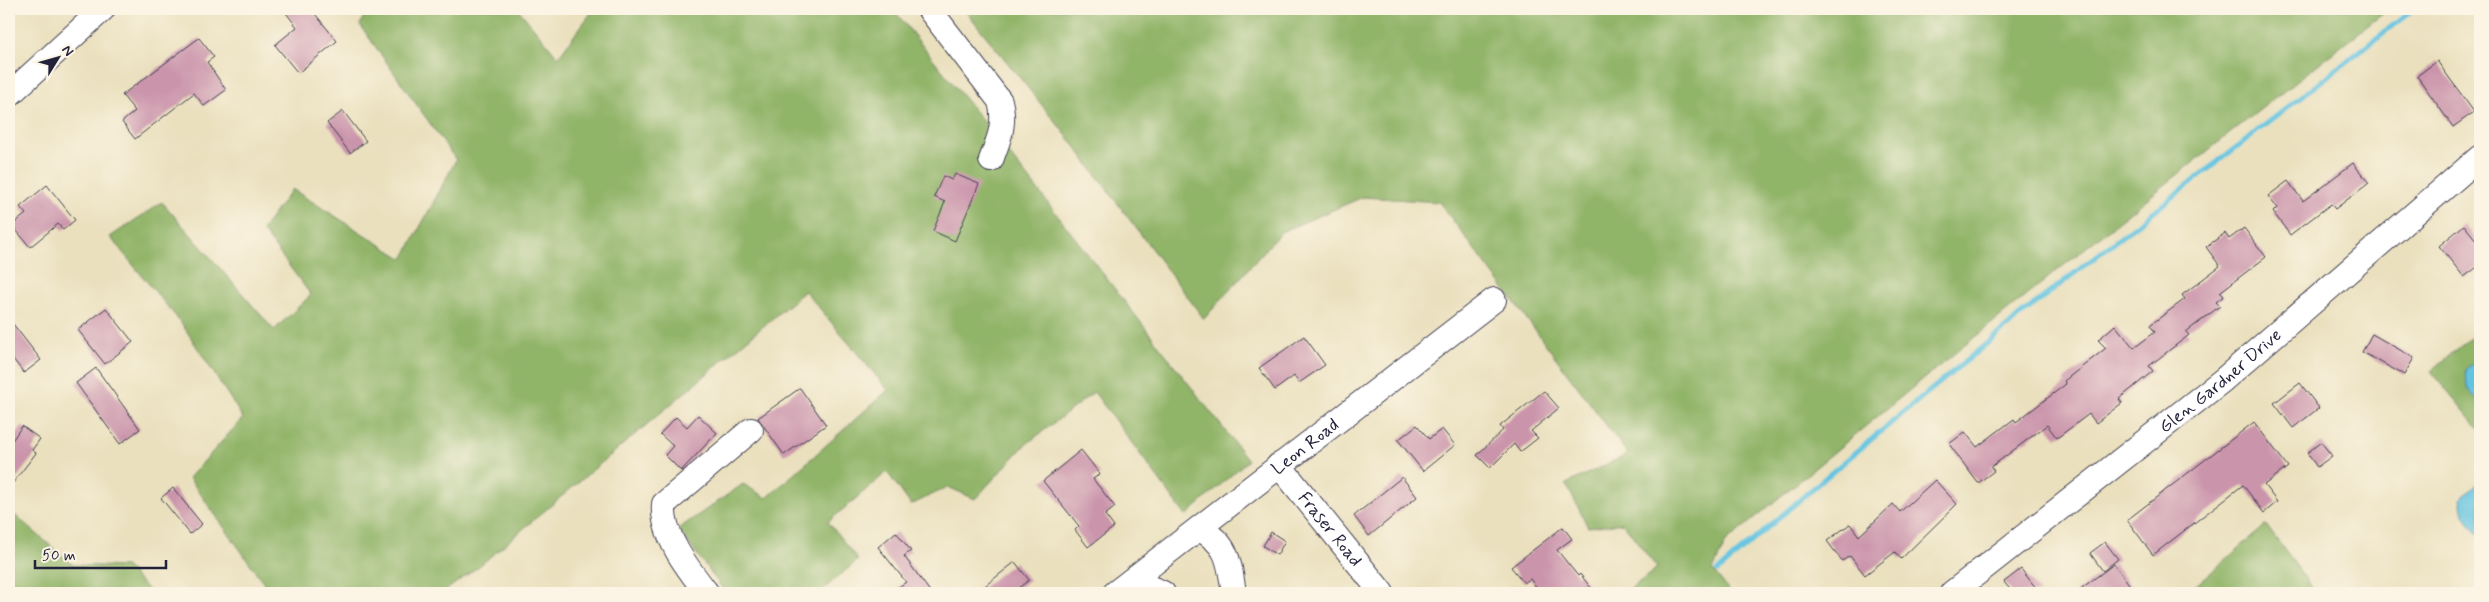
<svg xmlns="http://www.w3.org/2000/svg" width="2489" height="602" font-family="Mynerve,sans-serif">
<rect width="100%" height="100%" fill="#fcf5e5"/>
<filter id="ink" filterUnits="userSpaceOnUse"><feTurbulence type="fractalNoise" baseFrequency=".02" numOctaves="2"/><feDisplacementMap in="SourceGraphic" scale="10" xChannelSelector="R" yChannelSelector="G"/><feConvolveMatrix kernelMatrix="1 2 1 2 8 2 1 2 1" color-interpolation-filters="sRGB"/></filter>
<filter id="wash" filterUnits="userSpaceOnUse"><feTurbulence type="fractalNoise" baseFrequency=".0096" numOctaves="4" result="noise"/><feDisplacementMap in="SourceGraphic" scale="20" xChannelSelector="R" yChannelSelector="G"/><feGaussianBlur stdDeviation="1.12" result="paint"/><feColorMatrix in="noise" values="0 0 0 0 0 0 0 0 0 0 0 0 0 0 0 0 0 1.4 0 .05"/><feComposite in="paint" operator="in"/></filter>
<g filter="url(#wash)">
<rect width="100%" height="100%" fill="#eae0be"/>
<path fill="#90b468" stroke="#596b52" d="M367,9H518L558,57L594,9H893L1030,180L1248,460L1186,516L1094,392L1024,446L975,499L948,487L911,505L887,472L828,522L858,560L819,593H726L678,529L743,484L767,498L888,390L805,291L478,567L442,593H271L189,478L243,418L182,324L110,237L162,202L274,330L311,295L262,230L292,189L403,259L456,160L360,25Z
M964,9H2389C2165,183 1943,360 1726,542L1713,570L1731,593H1625L1657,568L1623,523L1588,527L1566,484L1628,454L1439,202L1363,197L1281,232L1204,319L1071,141Z
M2480,330V430L2431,371Z
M9,510L73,565L126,567L151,593H9Z
M2266,525L2316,593H2187Z"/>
<path fill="#63c4e1" stroke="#42738e" d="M2480,355V403L2467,388L2466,370Z
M2480,479V537L2464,515L2461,499Z"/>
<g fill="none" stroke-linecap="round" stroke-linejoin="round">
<path stroke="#63c4e1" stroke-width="5" d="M1718,571L1819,483L2027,310L2414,9"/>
</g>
<g id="blocks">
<path fill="#ca94ab" d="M283,9H311L337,41L298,73L275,45L297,27Z
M199,38L214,57L207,62L226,90L204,106L194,93L135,139L122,122L135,111L122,95Z
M2437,61L2474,112L2453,127L2417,76Z
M343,111L366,141L350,153L327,123Z
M2353,163L2369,183L2335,209L2331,204L2290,235L2273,212L2277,208L2268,196L2288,181L2303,201Z
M955,174L979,184L955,241L933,231L945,202L934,197L943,176L952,180Z
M47,185L75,220L63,230L58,224L30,247L12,225L26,214L20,207Z
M2464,225L2480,245V265L2464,277L2439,246Z
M2244,228L2266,257L2220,292L2224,296L2216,302L2220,306L2186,332L2189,335L2149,366L2153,371L2119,399L2122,403L2096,423L2089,414L2057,438L2047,425L1991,467L1994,471L1978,483L1949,444L1965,432L1977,447L2014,419L2016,422L2066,384L2064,381L2106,348L2098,340L2115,325L2134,348L2155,332L2150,325L2185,299L2182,295L2220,266L2206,247L2225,233L2229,239Z
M106,308L133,342L105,364L78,330Z
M9,319L41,360L24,373L9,354Z
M2372,334L2414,358L2404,375L2362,352Z
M1304,336L1325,365L1299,383L1294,376L1275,390L1259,368Z
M96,368L140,429L120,444L76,383Z
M2300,383L2319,408L2293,428L2274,403Z
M800,388L826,425L784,455L758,418Z
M1544,391L1559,408L1531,431L1538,438L1520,452L1514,444L1490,468L1477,455L1503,430L1500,426Z
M698,415L717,433L681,471L665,455L673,446L660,434L676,417L687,427Z
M2254,422L2288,467L2264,485L2277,502L2264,513L2243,485L2153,555L2127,520Z
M1417,425L1429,439L1442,429L1455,445L1423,471L1398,440Z
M22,426L40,439L32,450L36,453L9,488V445Z
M2321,442L2332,456L2317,467L2307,453Z
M1081,450L1100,474L1093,479L1115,507L1105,515L1114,527L1088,547L1075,530L1079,526L1043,481Z
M1402,477L1417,497L1369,536L1354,516Z
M1935,480L1957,504L1901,559L1895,552L1865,575L1850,556L1842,561L1827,541L1850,524L1859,536L1893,504L1900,512Z
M173,488L202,524L190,534L161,498Z
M1563,527L1572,539L1557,550L1578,576L1580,574L1595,593H1567L1562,587L1554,593H1541L1530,579L1524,583L1511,567Z
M896,532L911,551L904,556L931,593H890L906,582L878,547Z
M1271,532L1285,541L1277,555L1263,546Z
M2105,542L2118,559L2103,571L2090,553Z
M1015,562L1029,580L1012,593H976Z
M2114,564L2132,588L2124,593H2075Z
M2021,569L2040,593H2013L2004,582Z"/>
</g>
</g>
<g filter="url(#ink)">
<use href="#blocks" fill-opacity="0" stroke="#403e4f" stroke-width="1"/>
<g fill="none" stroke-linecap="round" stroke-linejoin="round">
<g stroke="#403e4f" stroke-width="26">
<g id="minor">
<path d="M929,9L1000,101C1006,123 999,139 991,160"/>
<path d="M9,95L103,9"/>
<path id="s1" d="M1279,465L1382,593"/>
<path d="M1199,529C1229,544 1229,562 1234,593"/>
<path d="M1132,580L1163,593"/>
<path d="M707,593C689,570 661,535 664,504L751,430"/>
<path id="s2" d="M1115,593L1494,300"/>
<path id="s3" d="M1952,593L2223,380L2480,157"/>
</g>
</g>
<use href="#minor" stroke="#fff" stroke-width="24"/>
</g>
</g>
<g text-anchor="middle" stroke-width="4" stroke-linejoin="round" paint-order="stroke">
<g font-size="18" fill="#22223b" stroke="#fcf5e5">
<text dy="6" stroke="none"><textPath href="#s3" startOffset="342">Glen Gardner Drive</textPath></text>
<text dy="6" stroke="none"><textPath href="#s2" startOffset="240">Leon Road</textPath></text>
<text dy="6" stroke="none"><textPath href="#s1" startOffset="82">Fraser Road</textPath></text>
</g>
</g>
<rect width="2489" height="602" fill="none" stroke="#fcf5e5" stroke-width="30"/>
<g transform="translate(58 58) rotate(53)" stroke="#fcf5e5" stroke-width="4" paint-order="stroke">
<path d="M0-4L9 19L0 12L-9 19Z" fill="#22223b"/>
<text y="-8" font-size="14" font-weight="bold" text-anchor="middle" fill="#22223b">N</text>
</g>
<path d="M35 560v8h131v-8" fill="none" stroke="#22223b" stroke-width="2.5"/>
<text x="42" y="560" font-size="15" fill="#22223b" stroke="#fcf5e5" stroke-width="4" paint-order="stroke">50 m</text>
</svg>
